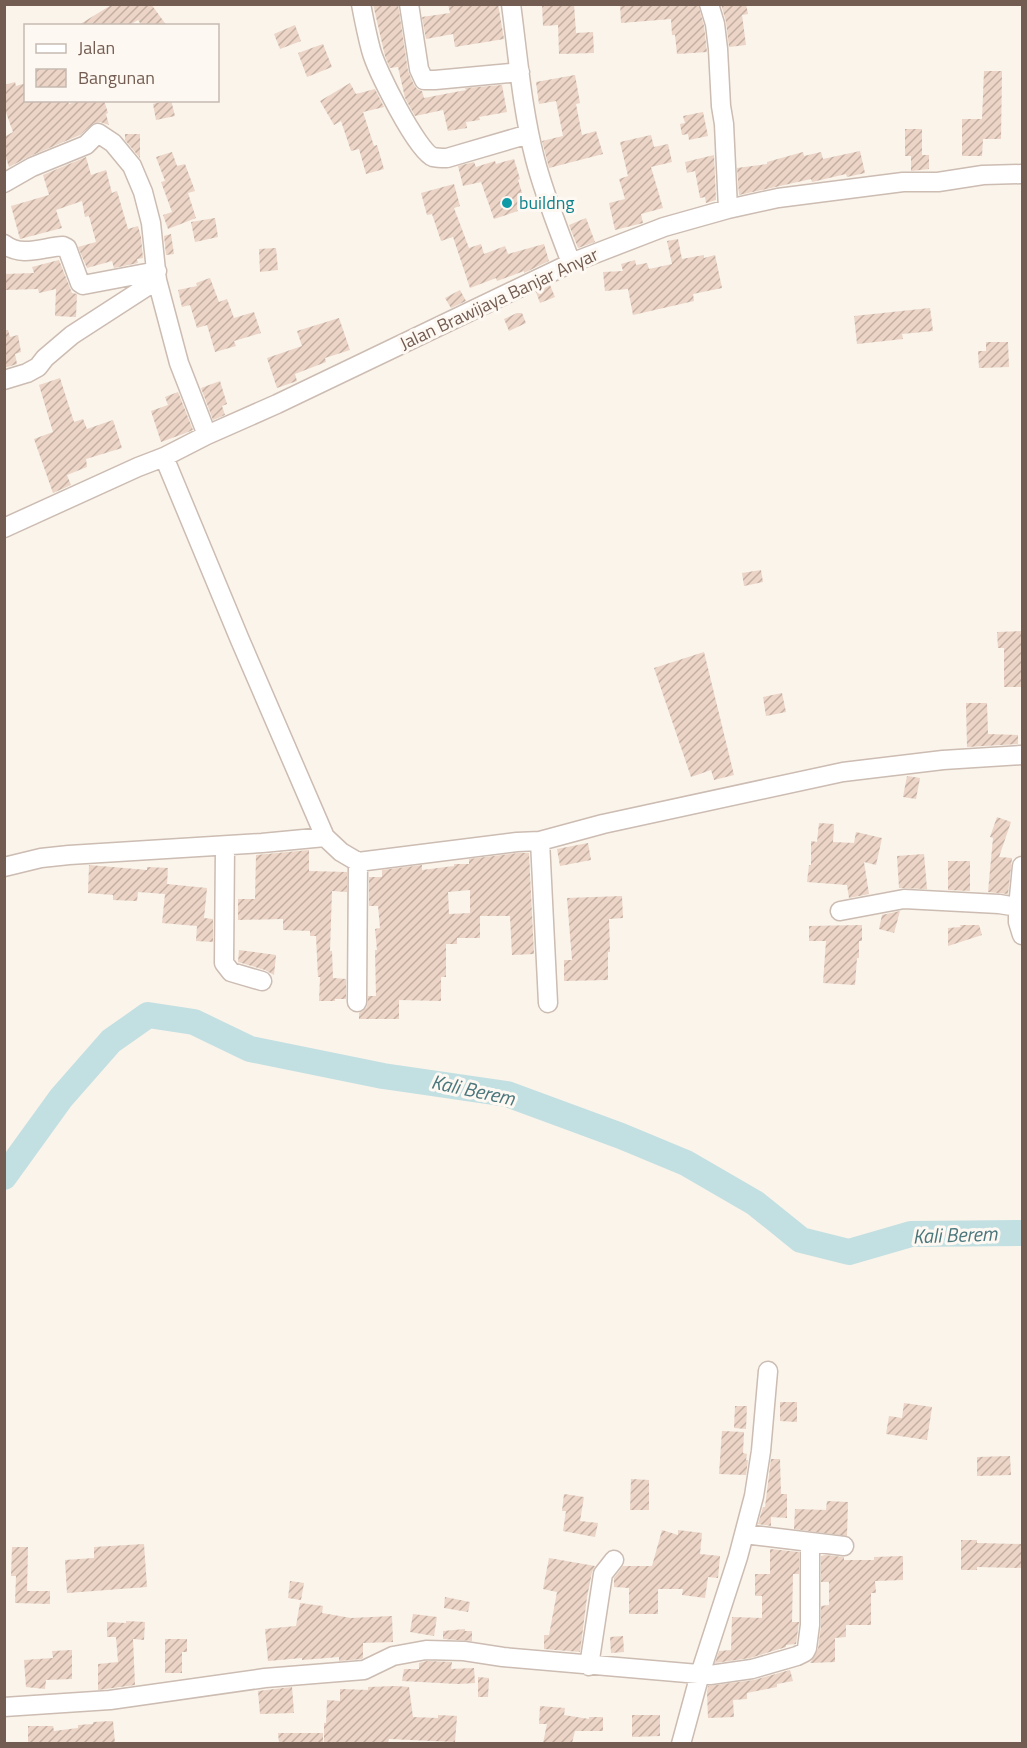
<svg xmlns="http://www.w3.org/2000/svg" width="1027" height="1748" font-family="'Titillium Web',sans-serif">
<defs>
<pattern id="building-hatch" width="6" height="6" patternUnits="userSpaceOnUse" patternTransform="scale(1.5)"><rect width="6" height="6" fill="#ecd4c6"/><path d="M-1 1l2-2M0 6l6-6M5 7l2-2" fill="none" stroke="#c4afa3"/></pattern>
</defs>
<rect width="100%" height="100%" fill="#faf4eb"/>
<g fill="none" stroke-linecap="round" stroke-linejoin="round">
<path stroke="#c2dfe2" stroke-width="26" d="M4,1177L61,1098L111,1041L148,1015L194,1022L250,1049L383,1076L507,1094L621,1136L686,1163L755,1203L801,1240L849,1252L911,1234L1022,1233"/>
</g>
<path fill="url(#building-hatch)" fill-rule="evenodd" d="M113,4H151L167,26H142L138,20L128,26H77Z
M373,4H398L408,71L414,85L417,89L422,91L424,98L466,90L465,88L502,85L507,112L479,117L480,120L466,122L467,128L448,131L443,110L415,116L405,98L398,67L390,68L385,56Z
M448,4H498L504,39L455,47L453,34L426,39L422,17L450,13Z
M542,4H574L576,33L593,32L594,53L559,54L558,25L543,26Z
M620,4H698L704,26L707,52L677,54L675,35H672L671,19L621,23Z
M721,4H746L748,14L742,15L746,45L729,47L726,22Z
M295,25L301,41L280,49L274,34Z
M323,44L332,67L307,77L298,53Z
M984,71H1002L1001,139H983L982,156H962V119H982Z
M575,75L580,103L576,104L582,135L596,131L603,154L549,168L542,141L563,136L556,101L539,104L536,82Z
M15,82L16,86L26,83V100H68L69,104L81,100H104L108,113L106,114L109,125L100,122L94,123L80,135L28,157L9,167L4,152V137L13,132L4,107V85Z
M350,83L356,94L375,89L384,107L363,112L374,146L377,145L384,169L366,174L359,149L351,151L341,121L334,125L320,101Z
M166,100H171L175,116L156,120L153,104Z
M703,112L708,136L689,140L688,134L682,135L680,124L685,123L683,116Z
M905,129H922V155H929V169L911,171V156H905Z
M125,134H140V158L125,140Z
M651,135L654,147L668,144L672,162L651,167L663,208L641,214L643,223L615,230L609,203L625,199L619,179L628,176L620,142Z
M860,151L865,173L847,177L846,174L812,182L811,179L739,195L737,168L767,164V162L803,152L804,156L821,152L823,159Z
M172,152L177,166L185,164L195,191L188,193L196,218L168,229L163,215L172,212L161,182L165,181L156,157Z
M714,155L716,200L706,203L705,197L700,198L695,171L687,173L685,162Z
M86,157L91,175L106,170L112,193L117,191L128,229L138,226L141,237L143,258L137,259L138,263L114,268L112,261L87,268L78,247L96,242L89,216L85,217L82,201L56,210L62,228L20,239L11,206L49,195L43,175Z
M514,159L520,179L518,180L527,208L494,219L481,182L463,186L458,166L474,162L476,167L495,161L496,164Z
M454,184L460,206L454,208L469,248L481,244L484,254L505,246L508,254L544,244L549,261L524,273V271L497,281L496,278L470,288L453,237L441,241L432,214L427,215L421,193Z
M215,218L218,237L195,242L191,222Z
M586,218L595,242L578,248L569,225Z
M171,234L174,254L166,255L164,236Z
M678,239L682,259L704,255V258L715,255L722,288L693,294L694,301L633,315L628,289L605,291L603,272L623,271L621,264L635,260L636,265L647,263L649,269L672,264L667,241Z
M276,248L278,270L260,272L259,249Z
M59,260L72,293L77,294L76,317L55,316L56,289L39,293L38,289L5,290V274L34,273L32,267Z
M210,278L219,302L227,299L234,318L254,312L261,333L234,341L236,346L215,352L207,325L197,328L190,305L182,307L178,290L197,286L196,283Z
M550,285L555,297L540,303L536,292Z
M460,290L466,301L451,308L445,298Z
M930,308L933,331L902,334L903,339L857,344L854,316Z
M517,313H522L526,323L509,331L504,319Z
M339,318L350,350L325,358L326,362L295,374L297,381L277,388L267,358L302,346L297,331Z
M4,330H8L10,337L18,335L21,352L15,354L17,364L4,368Z
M986,342H1008L1009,367L979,368L978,351H986Z
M60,378L74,422L83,419L87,429L113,420L122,448L86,459L87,467L67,475L71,485L53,493L34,439L53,432L39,385Z
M220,381L227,404L222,406L225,415L213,420L201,388Z
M178,392L193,430L183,434L161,442L151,411L168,405L165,397Z
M761,570L763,582L744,586L742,573Z
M1023,631V687H1004V648H998L997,632Z
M704,652L734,775L714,780L711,770L691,777L654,668Z
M782,693L786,712L766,716L763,697Z
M966,703H987L988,734L1018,735V744L967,747Z
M907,776L920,778L916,799L903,797Z
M997,817L1011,822L999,857L1012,858L1008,894L988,892L993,838L990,837Z
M819,823L834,824L833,842L854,843L856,832L882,838L876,865L864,862L869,894L849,898L847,885L807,882L809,865H811V841L817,842Z
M588,843L591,860L560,866L557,849Z
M309,850V871L347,872V892L332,891L330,951H332L333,978L346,979V999H335V1001H319L320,977H318L316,936H310V931L283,930V919L238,920V899H255L256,855Z
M518,853H529L534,954L512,955L510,916H480V938H457V944H446V977H441V1001L399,1000V1019H359V1013L367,1007L368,996H376L375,950H377L375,929L380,928L378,906H369V877H382V870L422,865V870L454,866V864H469V859ZM470,890V913L449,914L448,892Z
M924,854L927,889L899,888L897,856Z
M948,861H970V891L948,890Z
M89,865L147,870V867L168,868L167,884L207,888L204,918L213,919V942L196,941L197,926L162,923L165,894L138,892L137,901L113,900V895L88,893Z
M622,896L623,918L609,919L610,952H608V980L564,981V960H572L567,898Z
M900,911L894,933L879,929L882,915Z
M862,925V941H859V958H857L855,985L823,983L826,941H809V926Z
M960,925H979L982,935L948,946V928L961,927Z
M239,950L276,955L274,975L265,970L238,962Z
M780,1402H797V1422L780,1421Z
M904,1403L932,1407L927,1440L886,1434L889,1416L902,1418Z
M735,1406H747L746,1429L734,1428Z
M722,1431L744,1432L743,1453L747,1454L746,1460H748L746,1475L719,1474Z
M1010,1456L1011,1475L977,1476V1457Z
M771,1459H780L781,1494H787V1518L771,1517V1526L758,1524L763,1507H765Z
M631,1479L649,1480V1510H630Z
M564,1494L584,1497L580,1521L598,1523L595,1537L563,1531L566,1511H562Z
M827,1501L848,1502L847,1536L794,1529L795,1509L826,1510Z
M662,1530L678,1535V1530L702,1533L700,1554L720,1556L718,1578L708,1577L705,1598L682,1595L683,1589H658V1614H629V1588L614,1587V1578L623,1566H652Z
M961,1540H977V1543L1023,1544V1568L977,1567V1570H961Z
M144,1544L147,1587L67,1593L65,1560L94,1558V1547Z
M12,1547H28L27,1591H50V1604L15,1603L16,1576H11Z
M770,1549L799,1552V1574H793L792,1622H799L796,1644L786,1645V1647L750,1658L715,1663L719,1651L731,1650L732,1617L762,1618V1596H755V1574H770Z
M825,1555L844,1557V1560H874V1557L903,1556V1580L875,1581L876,1593H871V1625H846V1637L835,1638V1662L810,1663L818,1649L821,1626V1606L829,1605V1582H821V1556Z
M549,1558L595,1566L592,1572L587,1597L580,1652L544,1649V1635H549L557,1592L543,1589Z
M290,1581L304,1583L301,1600L288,1598Z
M445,1597L470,1602L468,1612L444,1608Z
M300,1603L323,1606L322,1613L351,1618L392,1616L393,1642L363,1643V1658L361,1659L339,1661V1657L302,1660V1658L268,1661L265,1629L296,1626Z
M413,1614L437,1617L434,1636L410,1632Z
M126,1621L145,1622L144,1640L133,1639L135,1685L98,1690V1664L118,1662L116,1637H107V1622L126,1623Z
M465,1629V1631H472V1641L443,1639V1631Z
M623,1636L624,1652L611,1653L610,1637Z
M165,1639H187V1652H182V1673H165Z
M72,1650V1679L46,1680L45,1689L26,1687L24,1660L53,1658L52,1651Z
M427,1661L452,1662L451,1669L474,1668L475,1683L458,1684L402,1681L404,1669H419V1663Z
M790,1670L793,1681L777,1684V1687L747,1693V1699L733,1700L734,1717L708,1718L707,1692L708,1686L754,1680Z
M478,1677L489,1678L488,1697H478Z
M396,1686L409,1687L413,1717L438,1718V1715L457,1716L455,1742L389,1739L388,1743H324V1723H326L327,1700L340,1701V1689L368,1690V1687Z
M292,1687L294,1713L260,1714L258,1691Z
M540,1706L565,1708L564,1715L589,1719V1717H603V1731H575L572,1743H543L547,1724H539Z
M632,1715H660V1736L632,1737Z
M113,1721L115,1743H28V1726H53L54,1731L78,1728V1725L93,1724V1722Z
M278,1733H323V1743H279Z"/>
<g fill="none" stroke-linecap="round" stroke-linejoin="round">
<g stroke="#ccbcb2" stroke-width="21">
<path id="minor" d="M361,4C364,20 367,35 371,50C376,69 417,151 433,157C437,158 443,158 447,158L529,134
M409,4L419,69L424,80H435L520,72
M511,4C518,56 522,109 535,159C544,194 558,228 571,263
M709,4L715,24L718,49L721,106L724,124L728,209
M4,183L32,167L86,145L98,133L113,143L132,166L143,192L151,223L157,280L179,363L207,435
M4,244C22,258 43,247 63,246L67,248L80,283L83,285L157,271
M4,380L27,373L38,367L45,358L72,335L157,280
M164,457L240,640L325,837L341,852L358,862L517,842L540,841L603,824L843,772L943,760L1022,755
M4,528L138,467L164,457L207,435L277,404L571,263L664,227L728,209L778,198L903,182H938L983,175L1022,174
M540,841L548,1003
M225,846L224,963L231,972L262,981
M4,867L41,858L69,855L262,843L325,837
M1018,907L1022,866
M840,911L904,899L999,904L1018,907V922L1022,935
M357,1002L358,862
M744,1534L844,1546
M589,1666L603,1574L614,1560
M4,1707L110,1700L265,1678L364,1670L393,1656L426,1650L464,1651L503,1657L710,1675L752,1669L797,1656L805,1652L807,1648L810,1625V1542
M681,1744L700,1674L738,1557L754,1496L761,1451L768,1371"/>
</g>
<use href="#minor" stroke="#fff" stroke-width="18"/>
</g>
<circle fill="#0f9aa8" stroke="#fdf8f2" stroke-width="2" cx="507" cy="203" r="6"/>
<g text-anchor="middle" stroke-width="6" stroke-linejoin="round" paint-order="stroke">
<g font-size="18" fill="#0d838f" stroke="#fdf8f2" text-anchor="start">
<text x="519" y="209">buildng</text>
</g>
<g font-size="18" fill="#735c51" stroke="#fdf8f2">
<text transform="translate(499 299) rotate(-25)" y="6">Jalan Brawijaya Banjar Anyar</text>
</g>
<g font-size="20" font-style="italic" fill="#4a767c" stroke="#fdf8f2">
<text transform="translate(473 1090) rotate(12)" y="7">Kali Berem</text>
<text transform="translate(955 1235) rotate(-2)" y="7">Kali Berem</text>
</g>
</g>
<rect width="1027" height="1748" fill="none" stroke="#735c51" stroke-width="12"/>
<rect x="24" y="24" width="195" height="78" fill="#fdf8f2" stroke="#c6bab2" stroke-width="1.5"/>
<rect x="36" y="44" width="30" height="9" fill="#ffffff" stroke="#c6bab2" stroke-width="1.5"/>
<text x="78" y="54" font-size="18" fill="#735c51">Jalan</text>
<rect x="36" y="69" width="30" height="18" fill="url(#building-hatch)" stroke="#c6bab2" stroke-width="1.5"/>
<text x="78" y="84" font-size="18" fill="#735c51">Bangunan</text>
</svg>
